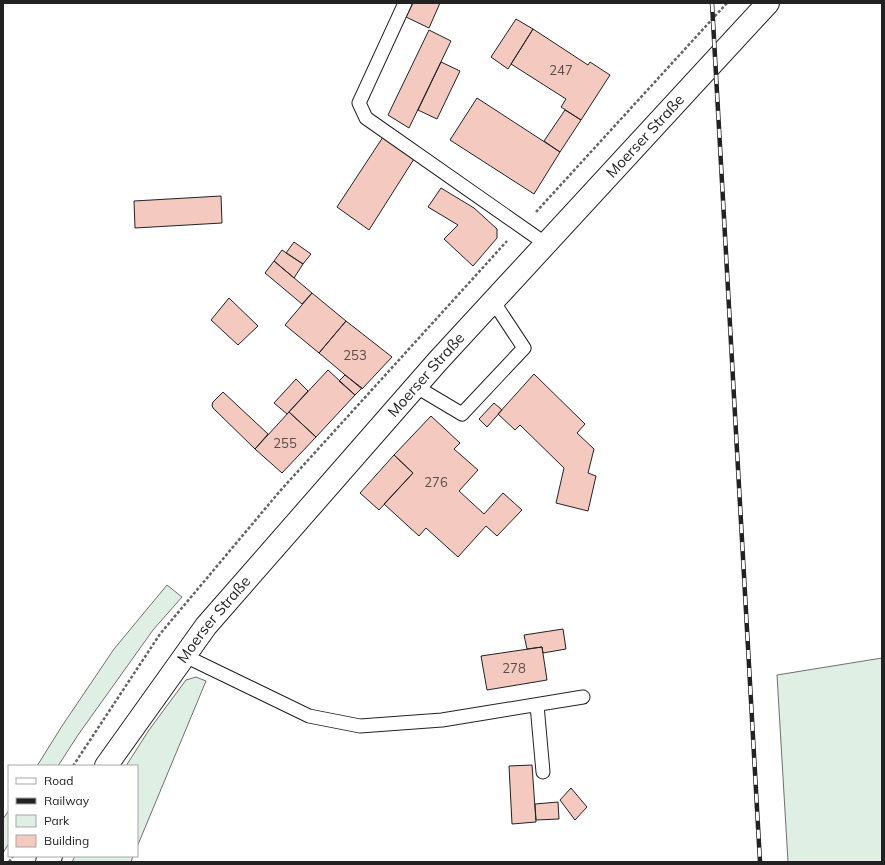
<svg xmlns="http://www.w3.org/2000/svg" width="885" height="865" font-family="Mulish,sans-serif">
<rect width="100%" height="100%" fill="#fff"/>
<path fill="#e0efe3" stroke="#6f6f6f" d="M167,585L182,597L153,630L78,735L58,766H37L62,726L114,649Z
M882,658V862H788L777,675Z
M196,677L206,681L137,847V766H126L149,730L186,680Z
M9,810V843L3,853V819Z
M75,856H133L131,862H72Z"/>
<path fill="#f3c9c0" stroke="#222" d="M413,3H440L429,28L406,17Z
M516,19L533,29L508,69L491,57Z
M533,29L588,65L590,62L610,75L581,120L561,107L566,99L511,64Z
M429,30L451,41L409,128L388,115Z
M441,62L460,71L437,119L418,110Z
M477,98L560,152L534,194L450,140Z
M565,110L581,120L560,152L544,141Z
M383,137L414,159L369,230L337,207Z
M441,188L474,208L497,229V238L473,266L444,239L458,225L428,207Z
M221,196L222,223L135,228L134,201Z
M294,242L311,254L303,264L286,253Z
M282,250L303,264L294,278L274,261Z
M274,261L312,293L302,304L265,273Z
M312,293L346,321L319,353L285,325Z
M229,298L258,326L238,345L211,320Z
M346,321L392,357L362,389L319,353Z
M328,370L355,395L316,437L289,412Z
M534,374L585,424L577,433L594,449L588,473L596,476L588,511L556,503L564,468L520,425L515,430L498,414Z
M345,375L362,388L355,395L339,381Z
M296,379L308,391L287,414L274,403Z
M223,392L268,434L255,449L213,408L212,405L213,402Z
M494,403L502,410L487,427L479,419Z
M289,412L316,437L282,473L255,449Z
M431,416L460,443L454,449L478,470L459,491L484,514L503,493L522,510L497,536L486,526L458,557L426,528L419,536L384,504L413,473L394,455Z
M394,455L413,473L379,510L360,493Z
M563,629L566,649L543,653L542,647L527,649L524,635Z
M542,647L547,680L487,690L481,656Z
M532,765L536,822L512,824L509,766Z
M571,788L587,807L575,820L560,800Z
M558,802L559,819L536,820L535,804Z"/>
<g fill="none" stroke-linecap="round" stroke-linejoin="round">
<g stroke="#222" stroke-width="15">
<path id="lane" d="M405,3L359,103L366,118L546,244
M415,386L462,414L524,348L493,301
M185,656L309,716L360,726L442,720L583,697
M537,705L543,772"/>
</g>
<g stroke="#222" stroke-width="24">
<g id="secondary">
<path id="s1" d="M106,766L206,626L437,362L768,3"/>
<path d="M47,862L51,856"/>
</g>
</g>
<path stroke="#646464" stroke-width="2.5" stroke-dasharray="3 2" stroke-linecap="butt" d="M536,212L727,3
M73,766L160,634L280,491L507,241
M9,862L13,856"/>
<use href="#lane" stroke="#fff" stroke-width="13"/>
<use href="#secondary" stroke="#fff" stroke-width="22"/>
<g stroke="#222" stroke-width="4.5">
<path id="rail" d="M712,3L760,862"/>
</g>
<use href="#rail" stroke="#fff" stroke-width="3" stroke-dasharray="9" stroke-linecap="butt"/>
</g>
<g text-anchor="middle" stroke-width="3" stroke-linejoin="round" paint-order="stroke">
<g font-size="13" fill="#564c4a">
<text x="561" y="75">247</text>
<text x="355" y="360">253</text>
<text x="285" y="448">255</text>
<text x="436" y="487">276</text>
<text x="514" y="673">278</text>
</g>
<g font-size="15" fill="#222" stroke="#fff">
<text dy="5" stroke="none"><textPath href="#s1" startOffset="830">Moerser Straße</textPath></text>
<text dy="5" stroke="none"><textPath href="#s1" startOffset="506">Moerser Straße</textPath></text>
<text dy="5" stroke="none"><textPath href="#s1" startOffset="182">Moerser Straße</textPath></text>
</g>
</g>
<rect width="885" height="865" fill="none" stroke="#222222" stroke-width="8"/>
<rect x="8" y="765" width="130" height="92" fill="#ffffff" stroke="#a7a7a7"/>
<rect x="16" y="778" width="20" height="6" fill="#ffffff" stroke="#a7a7a7"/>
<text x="44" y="785" font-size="12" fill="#222222">Road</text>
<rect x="16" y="798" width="20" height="6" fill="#222222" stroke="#a7a7a7"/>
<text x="44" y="805" font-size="12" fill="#222222">Railway</text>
<rect x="16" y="815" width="20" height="12" fill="#e0efe3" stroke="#a7a7a7"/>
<text x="44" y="825" font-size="12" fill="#222222">Park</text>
<rect x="16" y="835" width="20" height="12" fill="#f3c9c0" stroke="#a7a7a7"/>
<text x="44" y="845" font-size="12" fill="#222222">Building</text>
</svg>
